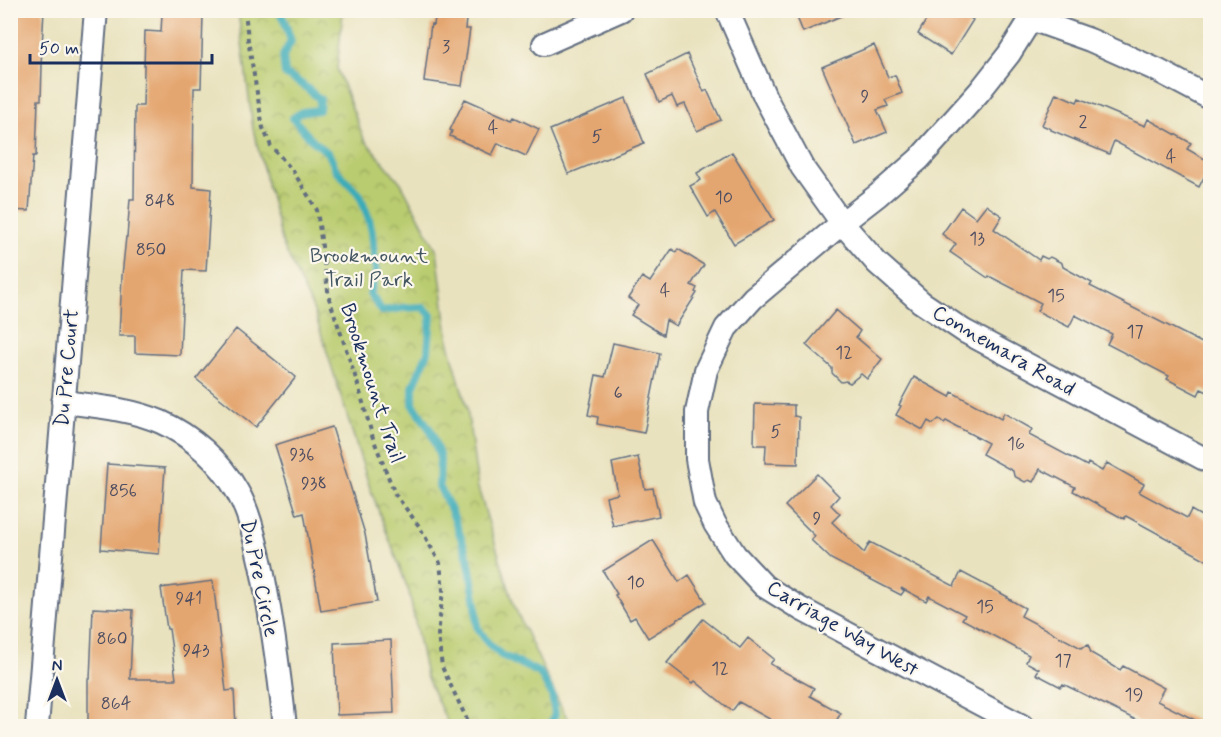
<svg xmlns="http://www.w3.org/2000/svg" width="1221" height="737" font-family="Mynerve,sans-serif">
<defs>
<pattern id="park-crowns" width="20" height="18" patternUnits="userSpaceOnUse" patternTransform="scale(1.5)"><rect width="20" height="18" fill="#bacc6f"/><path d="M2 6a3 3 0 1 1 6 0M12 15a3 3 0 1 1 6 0" fill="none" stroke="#96a65e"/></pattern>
</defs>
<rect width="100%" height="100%" fill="#fbf7ec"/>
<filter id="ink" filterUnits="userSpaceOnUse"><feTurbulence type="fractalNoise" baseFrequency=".0167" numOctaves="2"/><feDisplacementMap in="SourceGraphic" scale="12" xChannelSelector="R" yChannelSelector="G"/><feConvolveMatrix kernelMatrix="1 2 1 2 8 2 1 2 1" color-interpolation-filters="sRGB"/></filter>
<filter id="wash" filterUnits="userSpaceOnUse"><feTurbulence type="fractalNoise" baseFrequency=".008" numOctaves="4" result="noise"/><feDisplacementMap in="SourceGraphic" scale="24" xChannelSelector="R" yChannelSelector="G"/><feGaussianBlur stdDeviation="1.35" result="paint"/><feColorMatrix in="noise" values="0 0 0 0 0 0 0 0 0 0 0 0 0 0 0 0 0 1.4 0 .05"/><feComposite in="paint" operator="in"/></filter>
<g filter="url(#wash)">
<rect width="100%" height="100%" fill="#e9e2be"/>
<path fill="url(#park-crowns)" stroke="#6a7e66" stroke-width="1.5" d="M238,11H343L337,69L364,139L401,183L437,251L449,344L467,408L478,488L515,608L563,711L573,726H449L426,676L409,592L370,488L314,311L283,245L253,129Z"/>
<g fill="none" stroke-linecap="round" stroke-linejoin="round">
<path stroke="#3babb8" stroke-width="8" d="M278,10L284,20L291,41L283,56L285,74L303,85L320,99L319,110L302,112L293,118L310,138L329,154L336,170L360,195L369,219L372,232L376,272L370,294L382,311L402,308L423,307L431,315L428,352L413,387V404L431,431L440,458L439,486L452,512L468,558L476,604L477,627L488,643L501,655L540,673L552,695L555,714L550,726"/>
</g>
<g id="blocks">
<path fill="#e4a670" d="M10,10H44L41,66H42L41,100H38L36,156H33L29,211L10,210Z
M436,10H467L465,29H470L462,86L424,81L431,24L434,25Z
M794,10H853V11L803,32Z
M932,10H958L973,20L951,55L918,34Z
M162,14L203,15L201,88H194L193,187L211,189L206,271L184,270L180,355L135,353V336H119L122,276L126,237H127L130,199H134L135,106H143L145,31L161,32Z
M874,45L888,77L895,75L902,93L885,100L888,106L877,110L887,132L856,145L822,67Z
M687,54L704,92L707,90L721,120L697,131L685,104L677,107L672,96L659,102L647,74Z
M1056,93L1077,102L1079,98L1145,126L1148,119L1191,143L1187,149L1210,162V165L1199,187L1114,141L1109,154L1051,130V129L1042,125Z
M626,98L644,143L568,174L550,130Z
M465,99L512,120L514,117L539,129L526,156L498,143L492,155L450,136L452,131L450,130Z
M732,152L774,220L734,244L715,212L708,217L690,186L701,180L697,173Z
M986,205L1002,216L994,229L1039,260L1041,256L1047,259L1050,257L1062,263L1063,267L1092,283L1090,286L1210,347V393L1201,389L1198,395L1167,379L1169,376L1107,344L1112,334L1075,315L1069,327L1037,311L1041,303L989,276L988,278L950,252L956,244L942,234L961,207L976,218Z
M672,249L676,252L678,249L704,265L691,285L697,288L695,292L697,293L676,326L666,320L663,335L631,315L638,305L628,298L642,277L650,282Z
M836,310L860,331L856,337L882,359L867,379L861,374L850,383L846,381L841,382L832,373V368L806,345Z
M236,329L296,377L256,427L196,379Z
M613,343L660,353L644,433L597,424L598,417L588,415L596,375L605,377Z
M914,377L950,397L952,392L1001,419L1004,413L1032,429L1029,435L1087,466L1088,463L1102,471L1107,463L1144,484L1139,492L1187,518L1191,510L1210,521V562L1126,516L1124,519L1073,491L1075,487L1040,469L1033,482L1029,480L1025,482L1014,476L1013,471L982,454L988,443L946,421L944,423L939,419L933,424L928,421L923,430L896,415L901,406L899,405Z
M755,404L794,405V416L799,417L798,464L765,463L766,445H754Z
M332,427L365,534L377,602L321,611L304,513L297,515L275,445Z
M638,457L645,489L653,488L659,516L613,526L606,497L618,494L612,463Z
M107,464L165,468L159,554L101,549Z
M817,474L839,496L831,505L840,514L832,522L864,553L870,542L954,586L961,572L1008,597L1007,598L1025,608L1021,616L1081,648L1088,645L1091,653L1120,670L1123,666L1164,688L1157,701L1207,726H1148L1063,684L1061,687L1036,674L1039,669L1026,662L1029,655L962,619L965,615L929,596L926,601L901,588L904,591L901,595L831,559L811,540L815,536L785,506Z
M653,540L679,582L689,575L706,602L648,638L635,617L630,620L615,595L617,594L603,571Z
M213,581L226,691L234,690L236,726H88V679H90L93,608L133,610L130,679H176L169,629H167L161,588Z
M703,619L740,648L748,638L774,659L770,664L814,688L810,696L841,713L833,726H782L739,702L732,711L695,681L693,683L667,663Z
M391,640L394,713L337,715L334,643Z"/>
</g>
</g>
<g filter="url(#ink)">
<use href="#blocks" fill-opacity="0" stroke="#636e80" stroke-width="1.5"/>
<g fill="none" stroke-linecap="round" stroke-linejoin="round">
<g stroke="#636e80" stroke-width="26">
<path id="street" d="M727,10L765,97L802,167L842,223L877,263L921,302L964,331L1210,462
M1031,19L1090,40L1157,70L1210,98
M544,44L621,10
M63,402C95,406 131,409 161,422C192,436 220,461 237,491C250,513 255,540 261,565C272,618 279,672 285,726
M37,726L96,10
M1022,726L801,609L764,586L735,555L715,524L705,503L697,459V412L706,370L726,328L753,298L842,223L878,195L919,159L979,92L1009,54L1031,19L1032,10"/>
</g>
<path stroke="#636e80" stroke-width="4" stroke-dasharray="4.5 4.5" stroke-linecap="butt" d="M245,10L248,40L263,128L271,146L293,171L317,210L329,298L358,385L373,438L395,494L419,526L440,563L443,590L438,635L442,667L470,726"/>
<use href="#street" stroke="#fff" stroke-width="22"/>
</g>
</g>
<g text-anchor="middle" stroke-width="4.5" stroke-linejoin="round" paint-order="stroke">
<g font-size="18" fill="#4d4d62">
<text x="446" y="52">3</text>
<text x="865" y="102">9</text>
<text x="1083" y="127">2</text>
<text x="493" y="133">4</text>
<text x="597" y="142">5</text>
<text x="1171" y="162">4</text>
<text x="724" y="203">10</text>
<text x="160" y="206">848</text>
<text x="977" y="244">13</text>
<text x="151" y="255">850</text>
<text x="665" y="296">4</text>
<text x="1056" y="301">15</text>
<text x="1135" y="337">17</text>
<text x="844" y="358">12</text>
<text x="618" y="398">6</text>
<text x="776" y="437">5</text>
<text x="1016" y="449">16</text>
<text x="302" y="460">936</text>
<text x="314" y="489">938</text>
<text x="123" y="496">856</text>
<text x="817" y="524">9</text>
<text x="636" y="588">10</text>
<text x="189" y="604">941</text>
<text x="985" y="612">15</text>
<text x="112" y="644">860</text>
<text x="196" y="656">943</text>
<text x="1063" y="666">17</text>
<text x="720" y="674">12</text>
<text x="1134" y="700">19</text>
<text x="116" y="709">864</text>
</g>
<g font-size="21" fill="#435662" stroke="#fbf7ec">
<text x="369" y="262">Brookmount<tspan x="369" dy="24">Trail Park</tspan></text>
</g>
<g font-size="21" fill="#1b2f5e" stroke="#fbf7ec">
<text transform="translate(1004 350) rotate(30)" y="7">Connemara Road</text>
<text transform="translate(66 368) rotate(-85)" y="7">Du Pre Court</text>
<text transform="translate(373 383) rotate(72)" y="7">Brookmount Trail</text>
<text transform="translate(260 578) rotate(78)" y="7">Du Pre Circle</text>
<text transform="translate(843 628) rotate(30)" y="7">Carriage Way West</text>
</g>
</g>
<rect width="1221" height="737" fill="none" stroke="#fbf7ec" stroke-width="36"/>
<g transform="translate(57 680)" stroke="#fbf7ec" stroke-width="4.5" paint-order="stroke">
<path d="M0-4.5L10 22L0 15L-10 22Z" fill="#1b2f5e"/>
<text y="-9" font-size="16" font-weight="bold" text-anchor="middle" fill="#1b2f5e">N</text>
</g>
<path d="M30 54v9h182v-9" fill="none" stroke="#1b2f5e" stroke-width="3"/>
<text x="39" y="54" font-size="18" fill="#1b2f5e" stroke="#fbf7ec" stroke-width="4.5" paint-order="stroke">50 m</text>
</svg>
